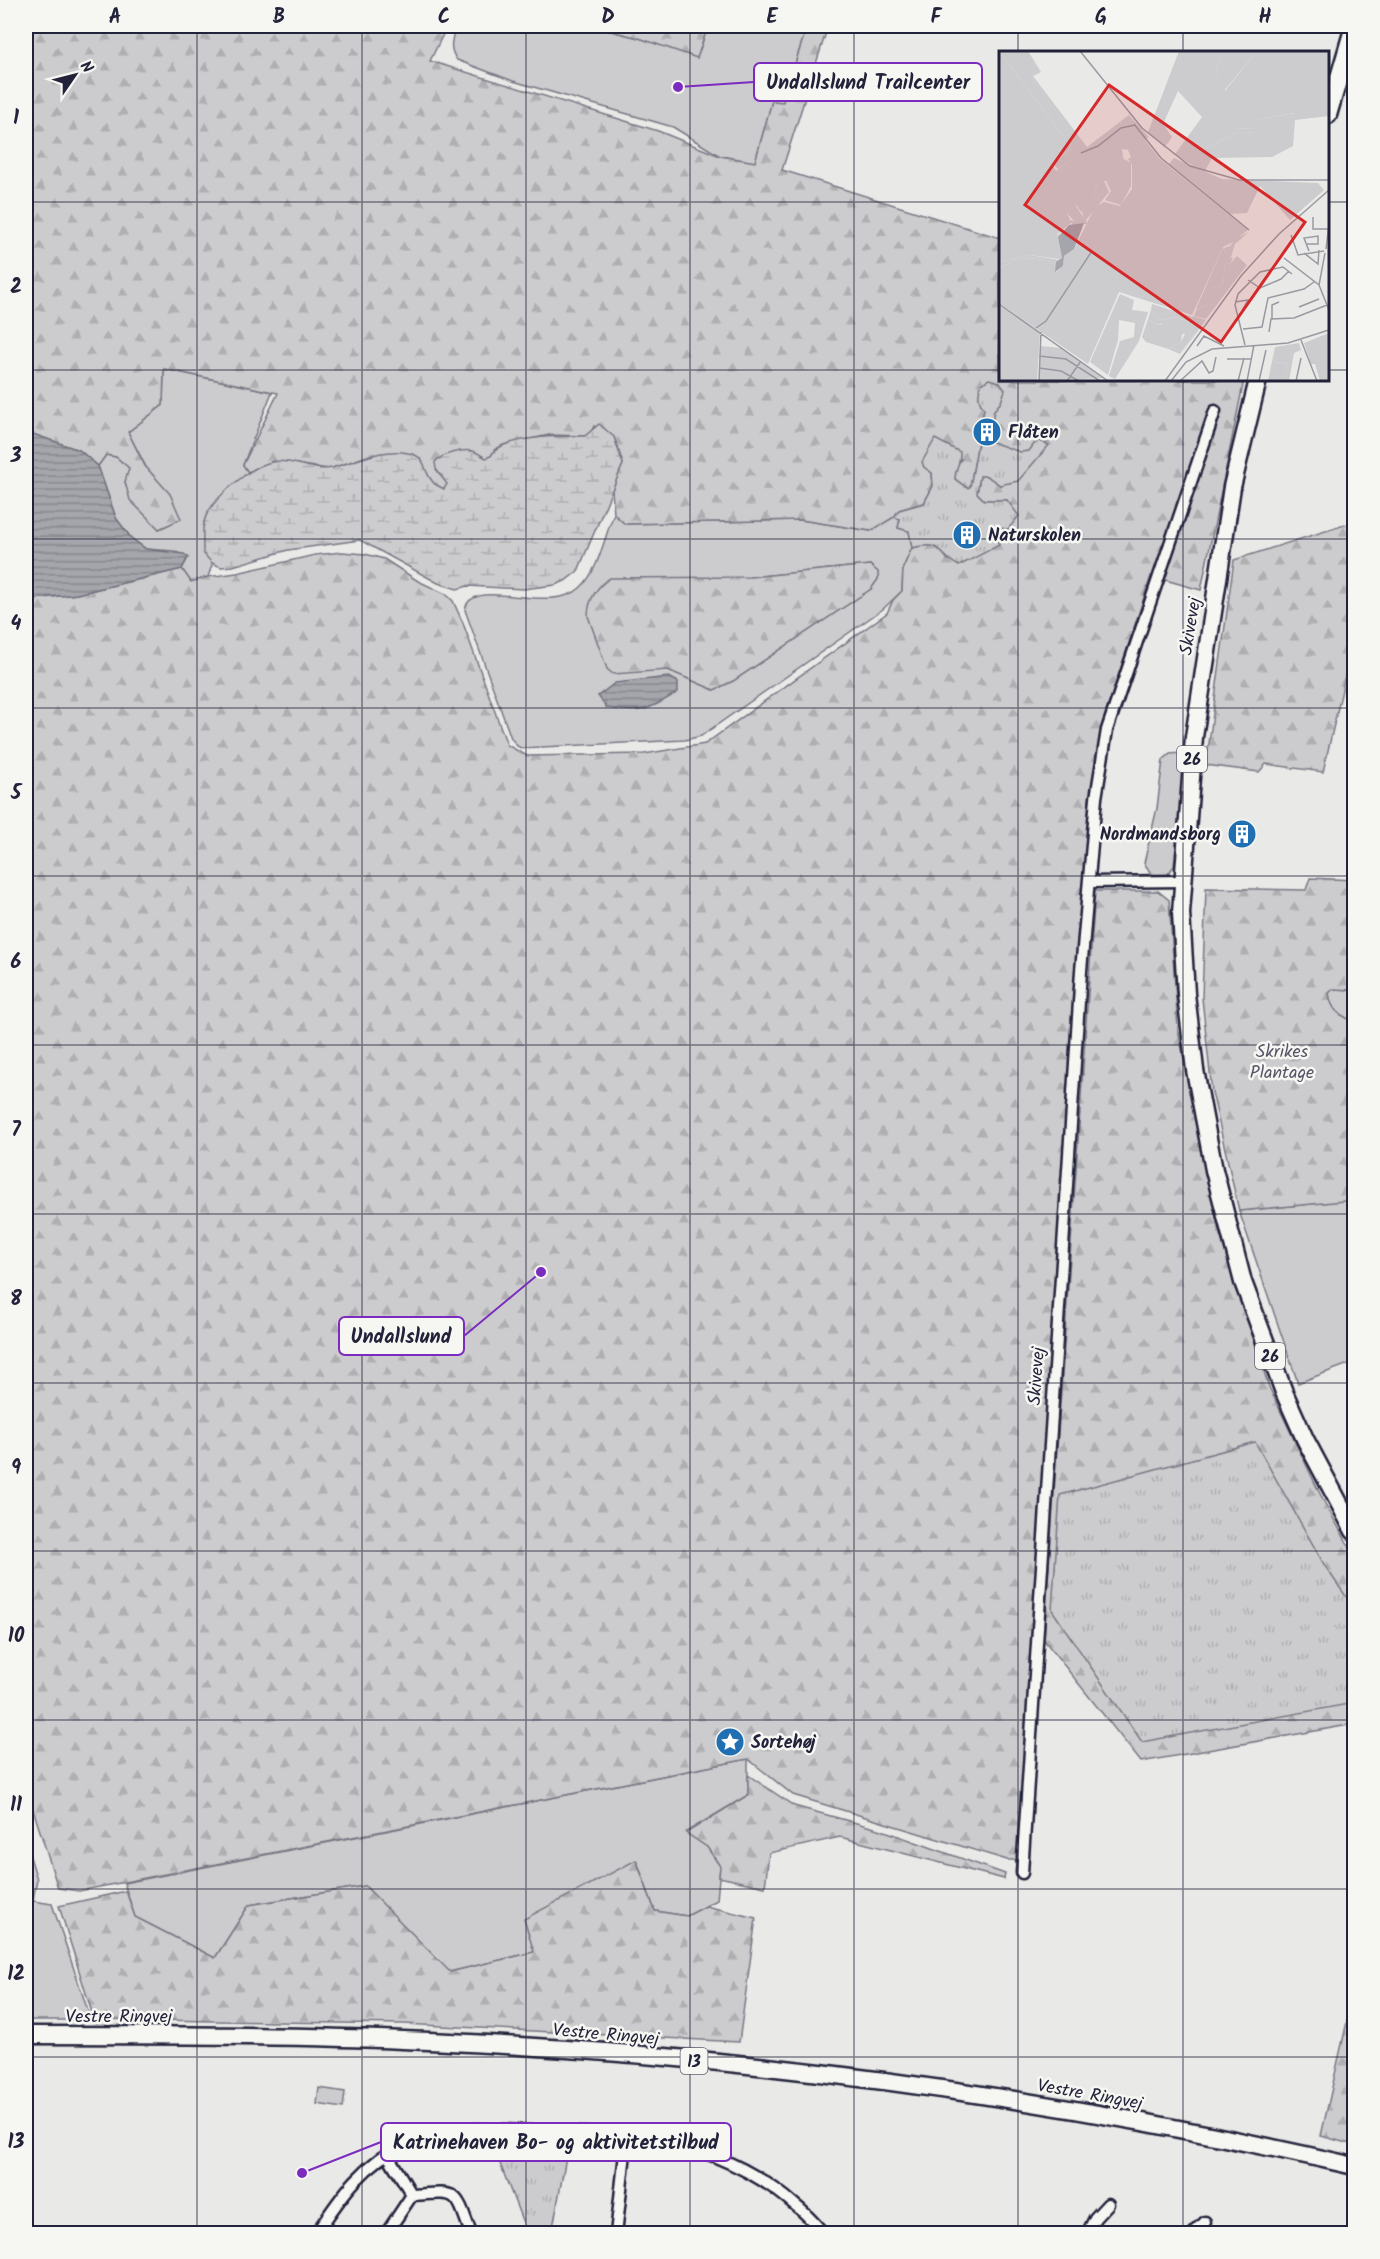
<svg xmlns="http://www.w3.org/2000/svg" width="1380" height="2259" font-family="Kalam,sans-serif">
<defs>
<pattern id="forest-firs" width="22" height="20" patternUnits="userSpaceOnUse" patternTransform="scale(1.5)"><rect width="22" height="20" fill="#ccccce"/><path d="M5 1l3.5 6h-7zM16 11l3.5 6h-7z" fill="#afafb2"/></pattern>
<pattern id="wetland-marsh" width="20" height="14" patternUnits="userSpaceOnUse" patternTransform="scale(1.5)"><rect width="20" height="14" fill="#ccccce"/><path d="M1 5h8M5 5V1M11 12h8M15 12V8" fill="none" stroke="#afafb2"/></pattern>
<pattern id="park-tufts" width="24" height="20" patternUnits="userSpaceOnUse" patternTransform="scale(1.5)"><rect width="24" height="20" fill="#ccccce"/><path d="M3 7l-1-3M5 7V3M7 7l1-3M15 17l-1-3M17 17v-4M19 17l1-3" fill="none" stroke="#afafb2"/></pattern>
<pattern id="water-rules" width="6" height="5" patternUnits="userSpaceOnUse" patternTransform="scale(1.5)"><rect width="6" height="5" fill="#a5a5ac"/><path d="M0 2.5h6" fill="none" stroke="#86868d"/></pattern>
</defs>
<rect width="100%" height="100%" fill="#e9e9e7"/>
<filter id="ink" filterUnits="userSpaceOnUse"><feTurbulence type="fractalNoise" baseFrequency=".0167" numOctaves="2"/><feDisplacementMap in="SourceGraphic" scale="12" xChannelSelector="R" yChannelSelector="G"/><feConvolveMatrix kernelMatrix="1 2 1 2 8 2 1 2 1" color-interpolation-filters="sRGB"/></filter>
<g filter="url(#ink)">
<path fill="#ccccce" stroke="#777784" stroke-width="1.5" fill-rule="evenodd" d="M456,26H591L639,38L697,57L708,26H807L783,102L772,101L755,162L720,156L673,127L513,81L457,60C448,48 452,39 456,26Z
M164,369L272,392L243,465L248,472L208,512L204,522L213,562L208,577L191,582L182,569L188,558L174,551L146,549L131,538L116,518L98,466L106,455L116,457L129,468L125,482L159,529L180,519L146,467L128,432L163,405Z
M614,514L625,524L801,520L870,531L894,517L900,519L898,528L909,531L912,548L903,568L902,591L883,609L701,736L685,740L521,748L517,746L511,738L465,610C466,605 468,601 472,599C493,585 554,612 580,588C599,571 604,537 614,514ZM870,565L878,572V579L871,589L733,681L714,690L668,670L750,577Z
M1182,753L1185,759L1174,866L1167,875L1157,877L1150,872L1144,863L1157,808L1163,760L1170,754Z
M1333,989L1354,990V1022C1339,1014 1331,1011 1329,993Z
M1350,1200L1354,1213V1362L1298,1383L1239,1211Z
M748,1759V1795L686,1832L707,1847L720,1866L717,1900L687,1916L655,1911L637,1861L534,1952L449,1972L365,1886L249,1905L215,1958L135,1917L124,1883Z
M26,1900L52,1904L91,2020H26Z
M319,2088L345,2092L343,2108L317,2104Z"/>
<path fill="url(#forest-firs)" stroke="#777784" stroke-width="1.5" d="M26,26H447L430,61L658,131L720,156L755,162L772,101L783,102L807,26H828L782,170L1000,238V380H1244L1201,590L1151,576L1101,728L1089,803L1017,1860H1007L793,1795L748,1759L79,1891L58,1888L26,1787V600L77,594L182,569L191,582L208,577L237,573L315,555L342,552L365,554L384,559L418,581L446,594L453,601L463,623L507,745L527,756L644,754L705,744L887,613L893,600L902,591L903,568L912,548C932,543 936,543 948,560L999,545L992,532L998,528L1007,500H984L977,493L980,476H987L1000,485L1029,451L1020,453L989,441L994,410L1001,402L984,409L970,487L967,488L955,479L956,468L961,459L924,467L932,473L933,486L924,503L899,510L894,517L871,531L801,520L625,524L614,514L612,490L623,464L614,437L594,426L591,432L585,436L549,435L503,445L494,450L491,456L486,458L472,451L440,475L448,484L444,490L433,483L425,470L373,454L329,469L273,461L248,472L243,465L278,393L164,369L163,405L128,432L145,466L170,494L181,519L159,529L130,500L125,482L129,468L116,457L106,455L98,466L79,450L32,434L31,422L26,421Z
M591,26H708L697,58L639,38Z
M1354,522V647L1351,651L1323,772L1266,764L1259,772L1206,765L1234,560Z
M870,565L878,572V579L871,589L733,681L714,690L668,670L613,674L607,669L588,616C588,600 597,586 610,578L750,577Z
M1310,878L1354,880V990L1333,989L1329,993C1331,1011 1339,1014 1354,1022V1200L1239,1211L1212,1092L1202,998L1206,888L1306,890Z
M1095,891H1158L1169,900L1178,1029L1219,1232L1269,1387L1323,1500L1354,1555V1724L1141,1762L1044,1640Z
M748,1775L794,1806L882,1830L1005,1874L1004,1879L840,1837L769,1853L765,1887L719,1877L720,1866L707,1847L686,1833L748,1795Z
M26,1844L37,1879L33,1900H26Z
M636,1860L655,1911L687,1916L706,1906L756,1918L739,2042L404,2024L94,2019L59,1906L126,1891L135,1917L215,1958L249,1905L365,1886L450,1972L534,1952L524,1919Z
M1354,1991V2145L1321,2136Z"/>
<path fill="url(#wetland-marsh)" stroke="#777784" stroke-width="1.5" d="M599,424L614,437L623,464L578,571L565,581L555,585L523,589L468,586L457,589L438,583L360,540L288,550L233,566L221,567L212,563L203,553C203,540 201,524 208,512C219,494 251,466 272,462C291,458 313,472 332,468C356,462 382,447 408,453C429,457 421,469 433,482C435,485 441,487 444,489L447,484L436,469L435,462C442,454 462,449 472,451C477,452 482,456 486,458L491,456C502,435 563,436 585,436Z"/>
<path fill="url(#park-tufts)" stroke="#777784" stroke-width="1.5" d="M989,379L999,382L1005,390L1001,402L994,410L989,441L1020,452L1029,451L1037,440L1049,445L1018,481L1000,485L987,476H980L977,493L984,500H1007L1019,516L1008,529L998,528L992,532L999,545L959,566C936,554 944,540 912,548L909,531L898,528L900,519L894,517L899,510L924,503L933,486L932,473L924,467L922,462L935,439L960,452C961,462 955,469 955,479L967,488L970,487L984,409C977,400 978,394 981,384Z
M1255,1442L1325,1566L1354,1608V1703L1142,1742L1052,1610L1060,1495Z
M492,2143L568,2146L552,2233H527Z"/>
<path fill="url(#water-rules)" stroke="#71717f" stroke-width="1.5" d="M26,434H33L79,450L98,466L116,518L131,538L146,549L184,554L188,557L182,569L77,594L26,600Z
M669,677L678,682V692C648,710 643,714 607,708L598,696L615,683Z"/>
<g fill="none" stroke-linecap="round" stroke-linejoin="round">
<g stroke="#22223b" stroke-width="15">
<path id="street" d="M1090,882L1183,881
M1022,1873L1081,971L1096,798L1107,730L1215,411
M387,2154L412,2195C459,2192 455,2189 471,2234
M316,2234C342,2194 364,2163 408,2142C446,2124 488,2130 529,2131C561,2133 593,2133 625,2135C685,2140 750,2165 795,2205C806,2213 815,2224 824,2234
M386,2234L412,2195
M616,2234L627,2135
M1087,2234L1095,2218L1108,2204
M1193,2234L1205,2222"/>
</g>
<g stroke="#22223b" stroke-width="21">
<path id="primary" d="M1328,115L1354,26
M1258,380L1232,487L1194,737L1181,913L1186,994L1195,1070L1214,1170L1243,1282L1284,1392L1305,1439L1354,1531
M26,2035C160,2035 295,2035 429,2041C740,2055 1051,2096 1354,2166"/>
</g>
<use href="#street" stroke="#f6f6f2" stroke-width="10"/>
<use href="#primary" stroke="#f6f6f2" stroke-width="16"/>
</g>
</g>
<path fill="none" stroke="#22223b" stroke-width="1.5" stroke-opacity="0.55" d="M197,26V2234M362,26V2234M526,26V2234M690,26V2234M854,26V2234M1018,26V52M1183,26V52M26,202H1000M1328,202H1354M26,370H1000M1328,370H1354M1018,380V2234M1183,380V2234M26,539H1354M26,708H1354M26,876H1354M26,1045H1354M26,1214H1354M26,1383H1354M26,1551H1354M26,1720H1354M26,1889H1354M26,2057H1354"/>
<defs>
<g id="building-disc" transform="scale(1.5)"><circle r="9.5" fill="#1f6fb2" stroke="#f6f6f2"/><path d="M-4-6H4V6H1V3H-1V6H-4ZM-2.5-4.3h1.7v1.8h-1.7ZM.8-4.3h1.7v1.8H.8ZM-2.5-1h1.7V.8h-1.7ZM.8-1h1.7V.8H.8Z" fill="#fff"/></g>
<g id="sight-disc" transform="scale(1.5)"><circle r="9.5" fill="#1f6fb2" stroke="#f6f6f2"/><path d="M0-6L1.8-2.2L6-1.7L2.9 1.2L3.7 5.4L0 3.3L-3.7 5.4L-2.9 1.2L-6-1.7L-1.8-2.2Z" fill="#fff"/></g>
</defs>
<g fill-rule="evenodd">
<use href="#building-disc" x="987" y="432"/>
<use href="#building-disc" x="967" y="535"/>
<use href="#building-disc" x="1242" y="834"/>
<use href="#sight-disc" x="730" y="1742"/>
</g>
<g text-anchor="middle" stroke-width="5" stroke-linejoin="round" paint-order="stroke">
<g fill="#f6f6f2" stroke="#626272" stroke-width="1.5">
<rect x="1177" y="746" width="30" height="26" rx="4.5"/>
<rect x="1255" y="1343" width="30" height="26" rx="4.5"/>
<rect x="680.5" y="2048" width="27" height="26" rx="4.5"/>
</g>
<g font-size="16" font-weight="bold" fill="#22223b">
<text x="1192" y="765">26</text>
<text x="1270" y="1362">26</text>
<text x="694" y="2067">13</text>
</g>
<g font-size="18" font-weight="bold" fill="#22223b" stroke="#f6f6f2" text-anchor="start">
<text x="1008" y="438">Flåten</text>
<text x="988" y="541">Naturskolen</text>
<text x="1221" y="840" text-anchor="end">Nordmandsborg</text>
<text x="751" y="1748">Sortehøj</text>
</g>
<g font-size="18" fill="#22223b" stroke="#f6f6f2">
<text transform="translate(1190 626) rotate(-81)" y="6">Skivevej</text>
<text transform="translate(1036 1376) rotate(-86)" y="6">Skivevej</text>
<text x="119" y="2022">Vestre Ringvej</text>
<text transform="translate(606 2034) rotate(5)" y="6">Vestre Ringvej</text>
<text transform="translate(1090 2094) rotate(10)" y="6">Vestre Ringvej</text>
</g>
<g font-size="18" fill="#555567" stroke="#f6f6f2">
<text x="1282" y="1057">Skrikes<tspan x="1282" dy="21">Plantage</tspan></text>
</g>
</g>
<g transform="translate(999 51)">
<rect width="330" height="330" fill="#e9e9e7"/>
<path d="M0,0H13L86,98L59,118L54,113L73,97ZM223,0H248L254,5L225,40L217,22ZM296,62L293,89L270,81L237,82L207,97L193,99L197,93L238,77L253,78L251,70ZM125,108L132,112V135L122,154L106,149L112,140L108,132ZM76,154L88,171V173L72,174L75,170L68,162ZM65,177L59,186L63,207L56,221L55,212L39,207L17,209L0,217V211L31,204L60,209L57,186ZM224,196L227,205L234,207L231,213L226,212L224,235L212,237L209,254L197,258ZM121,243L135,249L133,259L149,261L140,290L116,328L110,325L121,290L135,286L136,272L120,269L119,289L109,324L91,311ZM152,259L162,269L177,266L189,271L194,265L207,269L182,303L196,282L183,283L182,291L169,298L163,296V272L158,274L149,268ZM276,311L289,313L286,330H273Z" fill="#ccccce"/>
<path d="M0,0L73,97L53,113L57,120L85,98L13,0H29L42,21L34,25L88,96L130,64L150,86L146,89L161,108L249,179L240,186L250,181L236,193L232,206H226L225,197L231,195L234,191L224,196L193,264L120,241L89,313L0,252V217L17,209L39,207L55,212L57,221L64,215L65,205L75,198L96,156L105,151L121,155L133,138V114L129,108L132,106L129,99L123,98L125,111L109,131L99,128L95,145L88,149L82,161L77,154L68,162L71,169L81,172H72L58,183L60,208L31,204L0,211ZM180,0H223L217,22L226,40L254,5L248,0H330V65L296,69L294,95L273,106L213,107L206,120L194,115L176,103L203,66L179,40L164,73L173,86L169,92L165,96L149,81ZM295,62L293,89L278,80L237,82L207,97L193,98L238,77L254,78L252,70ZM175,107L223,128L319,132L325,139L291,169L261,135L248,162L231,163L170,113ZM129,112V134L121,142L115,140L113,136ZM238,205L248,214L207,268L195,265L198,258L209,254L206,248L211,237L224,235L226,212L231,213ZM153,253L191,265L193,267L189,271L177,266L162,269L152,259ZM0,254L41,281L38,330H0ZM149,268L158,274L176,270L181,276L175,285L164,289L163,296L147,291L143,286ZM189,277L196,282L181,303L169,298L182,291ZM300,292L302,299L295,302L290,330H286L289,313L277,311L273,330H269L276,296ZM316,313H330V330H321Z" fill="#ccccce" fill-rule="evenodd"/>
<path d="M99,128H104L110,141L86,170L82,158L90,146L95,145Z" fill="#ccccce"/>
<path d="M227,133L258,134L246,161L229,160L220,153ZM330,282V313H312L305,292Z" fill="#ccccce"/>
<path d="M41,295L63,297L106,327L40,330Z" fill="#ccccce"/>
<path d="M85,172L75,198L65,205L64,215L56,221L57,211L63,207L59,186L70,174Z" fill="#a5a5ac"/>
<path fill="none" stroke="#9999a2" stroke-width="1.5" d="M81,0L143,77L191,115L240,129H330M135,73L162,107L250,179M82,102L99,95L122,77L136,74M314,166V178H329M292,184L299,204L325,200M308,193H319V185L305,187L310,200M327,198L330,173M305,202L319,213L320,199M285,207L320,234L330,259M249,229L261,237L282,228L290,220M320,234L326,202M236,251L249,249L244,258M0,253L109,330M300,256L320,248M273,268V254L280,251M37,277L47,270L93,200M244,278L263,276L269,247L305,238L315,231M270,281L272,268L295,267L328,254M302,289L318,330M246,294L236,254L239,243L261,221L284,216L293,223M198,295L205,285L225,295M40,305L67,308L101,330M228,308H253M40,317L62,320L80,330M40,330L42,281M68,330L82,310M166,330L242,225L280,183L330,139M172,330L187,311L213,298L289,292L330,279M181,330L203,310L210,322L214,320L217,306M239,330L245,307M248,330L255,294M260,330L267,299M297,330L302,307"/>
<path fill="#d62828" fill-opacity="0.15" stroke="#d62828" stroke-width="3" d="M110,34L306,171L222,291L26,154Z"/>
<rect width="330" height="330" fill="none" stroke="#22223b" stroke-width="3"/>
</g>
<path fill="none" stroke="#7b2cbf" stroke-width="2" d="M678 87L754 82M541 1272L464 1336M302 2173L381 2142"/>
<g fill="#7b2cbf" stroke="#f6f6f2" stroke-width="2">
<circle cx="678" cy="87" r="6"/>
<circle cx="541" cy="1272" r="6"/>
<circle cx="302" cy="2173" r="6"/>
</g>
<g fill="#f6f6f2" stroke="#7b2cbf" stroke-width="2">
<rect x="754" y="63" width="228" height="38" rx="6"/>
<rect x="339" y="1317" width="125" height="38" rx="6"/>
<rect x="381" y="2123" width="350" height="38" rx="6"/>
</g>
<g font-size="20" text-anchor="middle" font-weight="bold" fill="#22223b">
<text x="868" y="89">Undallslund Trailcenter</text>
<text x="401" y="1343">Undallslund</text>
<text x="556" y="2149">Katrinehaven Bo- og aktivitetstilbud</text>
</g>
<rect width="1380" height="2259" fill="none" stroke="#f6f6f2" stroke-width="66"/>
<g transform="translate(75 75) rotate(55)" stroke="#f6f6f2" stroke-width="4.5" paint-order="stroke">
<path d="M0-4.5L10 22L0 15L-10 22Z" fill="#22223b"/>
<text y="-9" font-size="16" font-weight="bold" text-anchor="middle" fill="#22223b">N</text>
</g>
<rect x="33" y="33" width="1314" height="2193" fill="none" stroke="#22223b" stroke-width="2"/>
<g font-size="20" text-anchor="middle" font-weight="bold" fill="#22223b">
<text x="115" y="23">A</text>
<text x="279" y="23">B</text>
<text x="444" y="23">C</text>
<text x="608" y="23">D</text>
<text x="772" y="23">E</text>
<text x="936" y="23">F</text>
<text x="1101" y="23">G</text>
<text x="1265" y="23">H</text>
<text x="16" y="124">1</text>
<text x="16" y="293">2</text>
<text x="16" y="462">3</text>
<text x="16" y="630">4</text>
<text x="16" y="799">5</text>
<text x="16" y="968">6</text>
<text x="16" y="1136">7</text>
<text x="16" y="1305">8</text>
<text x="16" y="1474">9</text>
<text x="16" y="1642">10</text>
<text x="16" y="1811">11</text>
<text x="16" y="1980">12</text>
<text x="16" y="2148">13</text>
</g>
</svg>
